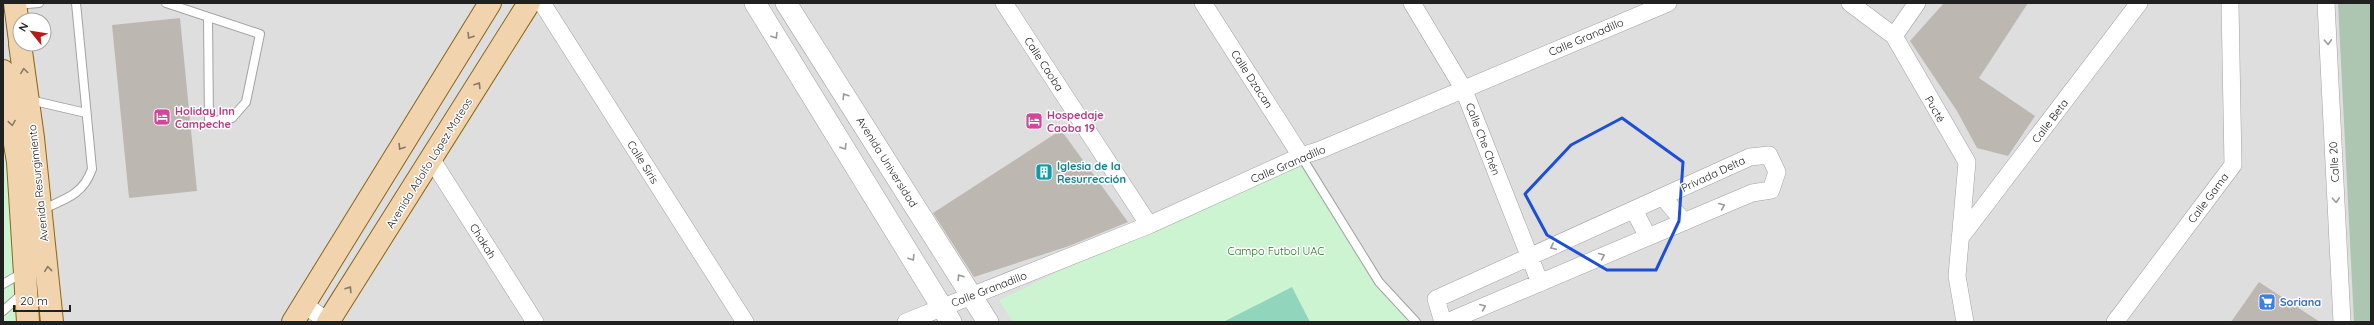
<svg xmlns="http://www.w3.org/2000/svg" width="2374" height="325" font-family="Quicksand,sans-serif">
<rect width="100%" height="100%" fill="#f0eee9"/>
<path fill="#dfdede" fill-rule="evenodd" d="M3,3H2371V322H3ZM20,20H44V44H20Z"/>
<path fill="#adc6b1" d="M2338,3H2371V322H2354Z"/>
<path fill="#ccf4d0" d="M3,121L14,202L20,322H3Z
M1301,156L1379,282L1416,322H1013L999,300Z"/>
<path fill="#91d5bc" d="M1292,287L1310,322H1223Z"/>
<path fill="#bdb7b2" d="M1944,3H2028L1979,78L2035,116L2008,156L1977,148L1957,111L1910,41Z
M180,18L197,191L129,198L112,25Z
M1061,130L1128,222L1069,246L974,277L933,213Z
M2259,282L2320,322H2231Z"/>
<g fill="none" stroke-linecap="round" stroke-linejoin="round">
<g stroke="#a2a2a2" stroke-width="10">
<path id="service" d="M166,3L260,34L246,102L232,118L209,122L208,19
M16,5L39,3
M30,100L86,113
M1301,156L1379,282L1416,322
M41,210C65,199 83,195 92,169L76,3
M3,284L22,273
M3,311L23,293"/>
</g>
<g stroke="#a2a2a2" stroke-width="18">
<path id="minor" d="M542,3L745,322
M1004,3L1149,225
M1203,3L1301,156
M1412,3L1463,88L1540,283
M1850,3L1894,36L1967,162L1957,276L1965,322
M2326,3L2342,322
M1894,36L1917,3
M432,160L535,322
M1663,197L1684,222
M1634,210L1648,237
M1960,238L2139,3
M304,304L328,322
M906,322L1149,225L1301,156L1320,150L1668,3
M1443,322L1436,299L1750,157L1769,155L1777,172L1771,190L1752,193L1447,322
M2115,322L2233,165L2230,3"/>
</g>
<g stroke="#a2a2a2" stroke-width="22">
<path id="tertiary" d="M755,3L951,322
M786,3L988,322"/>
</g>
<g stroke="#8b6513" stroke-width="24">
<path id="primary" d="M15,3L20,41
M20,44L33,138L52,322
M3,71L18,162L28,322
M293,322L490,3
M328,322L529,3"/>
</g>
<use href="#service" stroke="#fff" stroke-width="8"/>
<use href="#minor" stroke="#fff" stroke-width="17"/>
<use href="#tertiary" stroke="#fff" stroke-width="21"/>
<use href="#primary" stroke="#f1d4ad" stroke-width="22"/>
</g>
<defs><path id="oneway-chevron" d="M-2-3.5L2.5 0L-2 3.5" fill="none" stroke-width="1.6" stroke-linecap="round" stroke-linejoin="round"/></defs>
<g stroke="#897a67">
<use href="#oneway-chevron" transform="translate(470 36) rotate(122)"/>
<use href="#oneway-chevron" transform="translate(24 71) rotate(-98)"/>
<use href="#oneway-chevron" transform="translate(478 85) rotate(-58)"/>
<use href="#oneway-chevron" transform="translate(12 123) rotate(81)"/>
<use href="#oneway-chevron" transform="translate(401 147) rotate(122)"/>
<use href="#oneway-chevron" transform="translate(48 269) rotate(-96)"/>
<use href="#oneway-chevron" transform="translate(349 289) rotate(-57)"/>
</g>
<g stroke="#9b9b9b">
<use href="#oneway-chevron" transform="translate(775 36) rotate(58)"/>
<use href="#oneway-chevron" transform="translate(2328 42) rotate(87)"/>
<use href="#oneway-chevron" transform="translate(845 96) rotate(-122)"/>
<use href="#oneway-chevron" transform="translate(844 147) rotate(58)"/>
<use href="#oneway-chevron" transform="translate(2336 200) rotate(87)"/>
<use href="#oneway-chevron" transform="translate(1722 206) rotate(-23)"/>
<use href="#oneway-chevron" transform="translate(1553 247) rotate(155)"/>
<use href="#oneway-chevron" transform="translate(1602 256) rotate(-23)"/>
<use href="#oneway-chevron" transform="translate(912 258) rotate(58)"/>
<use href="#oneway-chevron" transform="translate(960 277) rotate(-122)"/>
<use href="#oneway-chevron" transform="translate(1483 307) rotate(-23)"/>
</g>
<path fill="none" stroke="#1d4ed8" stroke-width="3" stroke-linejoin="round" d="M1622,118L1683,162L1679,221L1656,270H1607L1547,235L1525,194L1571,145Z"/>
<defs>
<g id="hotel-square" transform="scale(0.9)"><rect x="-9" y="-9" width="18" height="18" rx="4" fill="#d1479c" stroke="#fff"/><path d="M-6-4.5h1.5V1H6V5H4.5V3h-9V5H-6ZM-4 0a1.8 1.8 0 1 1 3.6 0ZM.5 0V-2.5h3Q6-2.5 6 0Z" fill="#fff"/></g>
<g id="building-square" transform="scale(0.9)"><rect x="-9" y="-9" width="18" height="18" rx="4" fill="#0f9aa8" stroke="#fff"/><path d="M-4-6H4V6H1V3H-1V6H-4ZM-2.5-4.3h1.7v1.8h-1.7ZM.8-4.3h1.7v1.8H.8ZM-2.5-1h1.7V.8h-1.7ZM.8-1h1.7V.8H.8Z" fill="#fff"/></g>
<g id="supermarket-square" transform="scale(0.9)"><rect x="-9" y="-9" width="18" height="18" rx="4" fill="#3f7fe0" stroke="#fff"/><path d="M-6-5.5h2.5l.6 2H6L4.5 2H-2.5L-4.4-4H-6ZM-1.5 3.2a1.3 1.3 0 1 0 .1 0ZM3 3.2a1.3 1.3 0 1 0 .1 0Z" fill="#fff"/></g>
</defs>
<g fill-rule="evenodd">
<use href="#hotel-square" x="162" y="117"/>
<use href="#hotel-square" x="1034" y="121"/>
<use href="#building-square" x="1044" y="172"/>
<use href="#supermarket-square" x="2267" y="302"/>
</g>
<g text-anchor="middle" stroke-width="3" stroke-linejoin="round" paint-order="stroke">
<g font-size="11" fill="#212121" stroke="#fff">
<text transform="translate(1586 37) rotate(-23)" y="4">Calle Granadillo</text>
<text transform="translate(1044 64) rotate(57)" y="4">Calle Caoba</text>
<text transform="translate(1252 79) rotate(57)" y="4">Calle Dzacan</text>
<text transform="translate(1935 109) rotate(60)" y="4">Pucté</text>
<text transform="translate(2050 121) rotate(-53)" y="4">Calle Beta</text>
<text transform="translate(1483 139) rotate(69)" y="4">Calle Che Chén</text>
<text transform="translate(643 162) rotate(58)" y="4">Calle Siris</text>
<text transform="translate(887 162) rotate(58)" y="4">Avenida Universidad</text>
<text transform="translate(2334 162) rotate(-93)" y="4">Calle 20</text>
<text transform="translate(429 163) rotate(-58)" y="4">Avenida Adolfo López Mateos</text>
<text transform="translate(1288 164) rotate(-23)" y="4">Calle Granadillo</text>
<text transform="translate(1713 174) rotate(-25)" y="4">Privada Delta</text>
<text transform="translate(38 183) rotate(-96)" y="4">Avenida Resurgimiento</text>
<text transform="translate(2208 198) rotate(-53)" y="4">Calle Gama</text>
<text transform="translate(483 241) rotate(58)" y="4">Chakah</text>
<text transform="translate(989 289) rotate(-21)" y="4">Calle Granadillo</text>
</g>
<g font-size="11" font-weight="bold" fill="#b23c85" stroke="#fff" text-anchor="start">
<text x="175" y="115">Holiday Inn<tspan x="175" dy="13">Campeche</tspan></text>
<text x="1047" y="119">Hospedaje<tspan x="1047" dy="13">Caoba 19</tspan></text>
</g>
<g font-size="11" font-weight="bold" fill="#0d838f" stroke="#fff" text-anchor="start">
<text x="1057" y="170">Iglesia de la<tspan x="1057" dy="13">Resurrección</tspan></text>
</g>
<g font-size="11" fill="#1a7422" stroke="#fff">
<text x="1276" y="255">Campo Futbol UAC</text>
</g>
<g font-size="11" font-weight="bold" fill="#366cbe" stroke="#fff" text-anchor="start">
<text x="2280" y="306">Soriana</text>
</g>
</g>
<rect width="2374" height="325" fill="none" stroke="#212121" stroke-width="8"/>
<g transform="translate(32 32) rotate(300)"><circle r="19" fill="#ffffff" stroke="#a6a6a6"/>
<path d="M0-3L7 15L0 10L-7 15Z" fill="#b91b19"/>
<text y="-6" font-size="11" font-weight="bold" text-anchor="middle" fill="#212121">N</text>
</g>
<path d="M14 305v6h56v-6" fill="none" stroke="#212121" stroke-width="2"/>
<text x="20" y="305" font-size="12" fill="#212121" stroke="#ffffff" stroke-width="3" paint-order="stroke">20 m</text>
</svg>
